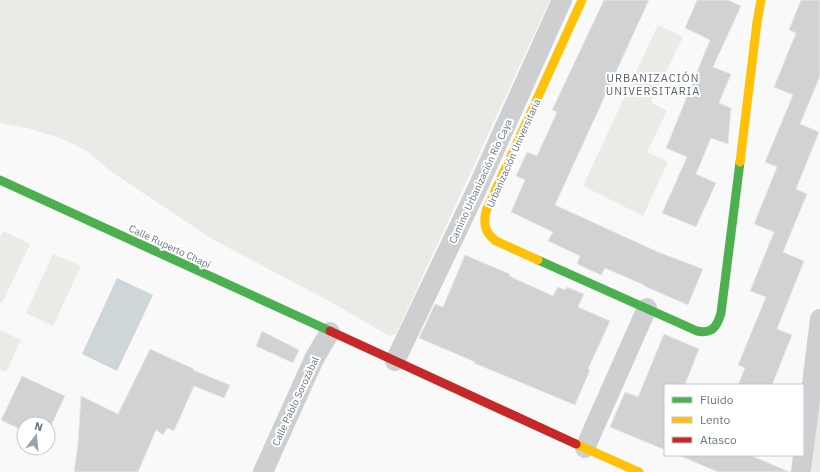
<svg xmlns="http://www.w3.org/2000/svg" width="820" height="472" font-family="'IBM Plex Sans',sans-serif">
<rect width="100%" height="100%" fill="#f9f9f9"/>
<path fill="#e8ebe6" d="M0,0H550L396,334L389,336L331,302L212,239L109,170L87,151L63,139L27,128L0,123Z
M658,25L683,37L651,102L667,111L647,152L668,162L643,216L583,186Z
M3,231L30,244L2,303L0,302V237Z
M53,254L81,266L53,326L26,313Z
M0,330L21,340L6,372L0,370Z
M820,389V472H812Z"/>
<path fill="#ced6d9" d="M117,278L153,295L117,371L82,354Z"/>
<path fill="#d0d2d3" stroke="#e8e8e8" d="M604,0H649L555,205L658,252L703,269L688,305L644,286V285L605,268L601,275L577,264L580,256L548,241L553,232L511,212L525,180L516,176L527,152L537,156L557,112L552,110Z
M697,0H728L741,6L713,67L731,74L719,103L731,108L728,144L711,138L696,174L716,183L696,227L662,213L687,157L666,148L710,40L685,28Z
M801,0H820V76L800,124L819,132L796,189L807,194L783,252L804,261L777,329L792,335L772,385H738L745,368L738,365L766,297L750,291L774,232L754,224L777,167L765,162L793,95L774,87L796,33L789,30Z
M465,255L510,274L509,276L553,296L558,287L565,290L567,287L584,294L578,307L610,321L588,369L590,370L575,405L474,363L475,362L419,338L435,304L443,307Z
M262,331L299,350L293,363L256,346Z
M664,334L699,349L685,385H665V450L610,427L625,392L638,397Z
M150,349L194,369L193,370L230,385L224,398L194,386L174,431L167,428L163,435L156,430L138,472H74L78,444L81,396L118,414Z
M22,376L65,396L48,432V424H24V431L1,420Z
M678,455H750L790,472H718Z"/>
<g fill="none" stroke-linecap="round" stroke-linejoin="round">
<path stroke="#cecfd0" stroke-width="20" d="M395,361L477,189L562,0
M585,448L647,308
M263,472L315,357L330,332
M801,472L820,319"/>
<path stroke="#4caf50" stroke-width="9" d="M0,180L330,331
M538,260L697,331C712,334 717,327 721,313L740,162"/>
<path stroke="#ffc107" stroke-width="9" d="M740,162L757,22L761,0
M538,260L496,241C485,233 483,224 486,211L582,0
M576,444L639,472"/>
<path stroke="#c62828" stroke-width="9" d="M330,331L576,444"/>
</g>
<g text-anchor="middle" stroke-width="4" stroke-linejoin="round" paint-order="stroke">
<g font-size="10" fill="#657683" stroke="#fff">
<text transform="translate(513 153) rotate(-66)" y="4">Urbanización Universitaria</text>
<text transform="translate(480 181) rotate(-65)" y="4">Camino Urbanización Río Caya</text>
<text transform="translate(170 246) rotate(25)" y="4">Calle Ruperto Chapí</text>
<text transform="translate(295 401) rotate(-65)" y="4">Calle Pablo Sorozábal</text>
</g>
<g font-size="11" letter-spacing="1" fill="#57646e" stroke="#fff">
<text x="653" y="82">URBANIZACIÓN<tspan x="653" dy="13">UNIVERSITARIA</tspan></text>
</g>
</g>
<rect x="664" y="384" width="140" height="72" fill="#ffffff" stroke="#c1c8cd"/>
<rect x="672" y="397" width="20" height="6" fill="#4caf50" stroke="#c1c8cd"/>
<text x="700" y="404" font-size="12" fill="#657683">Fluido</text>
<rect x="672" y="417" width="20" height="6" fill="#ffc107" stroke="#c1c8cd"/>
<text x="700" y="424" font-size="12" fill="#657683">Lento</text>
<rect x="672" y="437" width="20" height="6" fill="#c62828" stroke="#c1c8cd"/>
<text x="700" y="444" font-size="12" fill="#657683">Atasco</text>
<g transform="translate(36 436) rotate(16)"><circle r="19" fill="#ffffff" stroke="#c1c8cd"/>
<path d="M0-3L7 15L0 10L-7 15Z" fill="#99a4ac"/>
<text y="-6" font-size="11" font-weight="bold" text-anchor="middle" fill="#657683">N</text>
</g>
</svg>
